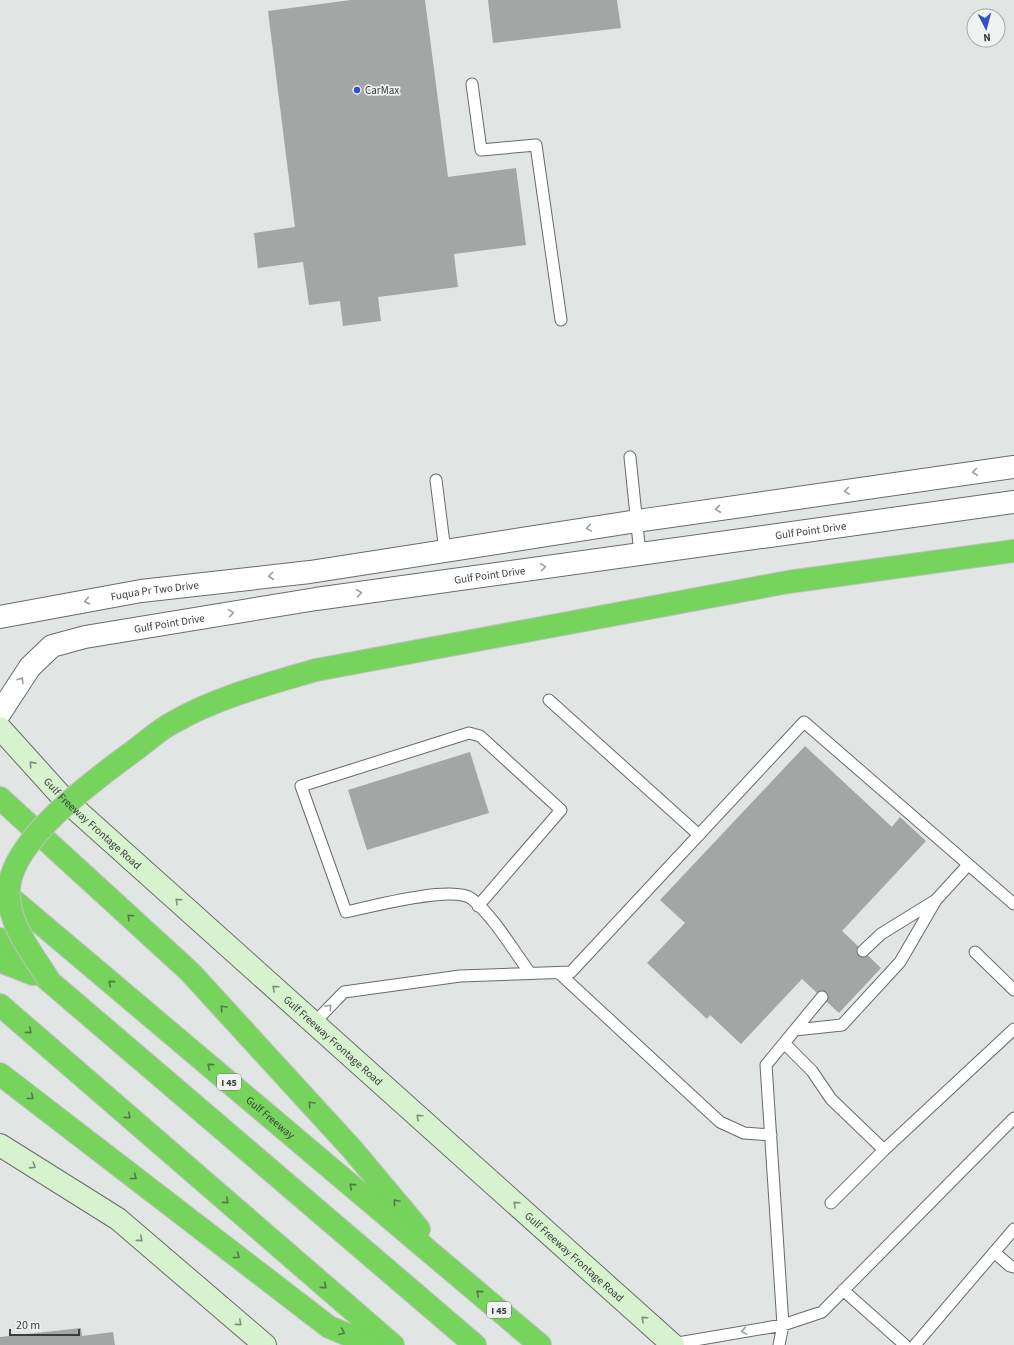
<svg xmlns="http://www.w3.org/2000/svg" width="1014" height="1345" font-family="'Source Sans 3',sans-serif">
<rect width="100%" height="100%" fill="#e1e5e3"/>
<path fill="#a2a6a5" d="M351,0H425L448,177L516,168L526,245L454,254L458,287L378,297L381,321L343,326L340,301L309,305L303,262L258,268L254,233L295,227L268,11Z
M488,0H617L621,28L493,43Z
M805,746L892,827L900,817L926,841L842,931L881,968L839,1013L802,979L741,1044L710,1015L707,1019L647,963L685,923L660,900Z
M470,752L489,813L367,850L348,790Z
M81,1328L82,1336L113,1332L115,1345H0V1337Z"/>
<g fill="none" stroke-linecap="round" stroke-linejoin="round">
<g stroke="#696c6a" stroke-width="13">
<path id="lane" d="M472,84L481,150L536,145L561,320
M630,457L640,554
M436,480L445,551
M549,700L699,835
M478,906L561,810L480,736L469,733L301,786L346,912C369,907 454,884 472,899C494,917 513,950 530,973
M863,951L881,934L936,900L968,865
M975,952L1014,990
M559,973L720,1122L744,1133L771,1135
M314,1023L344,992L460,976L571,972L804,722L1014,904
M795,1030L842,1025L900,962L936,900
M784,1043L812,1071L831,1099L884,1150L1014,1029
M831,1203L884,1150
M994,1252L1010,1266L1014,1267
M843,1290L905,1345
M672,1344L783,1325L822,1312L1014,1118
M779,1345L783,1325L766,1065L822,997
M915,1345L1014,1229"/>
</g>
<g stroke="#696c6a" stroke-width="24">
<g id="street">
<path id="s1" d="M0,617L141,591L310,572L637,521L1014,467"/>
<path id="s2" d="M0,713L30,667L52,646L85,637L316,599L1014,502"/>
</g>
</g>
<g stroke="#696c6a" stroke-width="24">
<g id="secondary">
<path id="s3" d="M0,728L64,799L673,1345"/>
<path d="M0,1145L118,1219L265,1345"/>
</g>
</g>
<g stroke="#c0c1c1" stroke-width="24">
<g id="highway">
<path d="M316,670L788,582L1014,551"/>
<path d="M0,798L190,972L352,1149L419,1229"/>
<path id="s4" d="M0,889L540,1345"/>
<path d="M0,939L475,1345"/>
<path d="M0,961L33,974"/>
<path d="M0,1005L393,1345"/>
<path d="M0,1074L329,1327L372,1345"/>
</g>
</g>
<use href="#lane" stroke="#fff" stroke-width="11"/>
<use href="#street" stroke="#fff" stroke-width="22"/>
<use href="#secondary" stroke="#d6f2ce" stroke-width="22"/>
<use href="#highway" stroke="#76d35c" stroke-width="22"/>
<g stroke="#c0c1c1" stroke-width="24" stroke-linecap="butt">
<path id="highway-bridge" d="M49,980C32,953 6,922 9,888C13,838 97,778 135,750C147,741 160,729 174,722C218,697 268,684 316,670"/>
</g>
<use href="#highway-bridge" stroke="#76d35c" stroke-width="22"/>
</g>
<defs><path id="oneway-chevron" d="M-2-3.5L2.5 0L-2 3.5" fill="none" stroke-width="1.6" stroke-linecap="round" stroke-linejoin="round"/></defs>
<g stroke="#9d9e9e">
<use href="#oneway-chevron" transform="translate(975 472) rotate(172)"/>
<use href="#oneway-chevron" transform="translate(847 491) rotate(172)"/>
<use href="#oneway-chevron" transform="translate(718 509) rotate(172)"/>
<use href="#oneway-chevron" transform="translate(589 528) rotate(171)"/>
<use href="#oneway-chevron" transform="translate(543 567) rotate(-8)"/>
<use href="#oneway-chevron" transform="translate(271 576) rotate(174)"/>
<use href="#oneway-chevron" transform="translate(359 593) rotate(-8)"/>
<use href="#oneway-chevron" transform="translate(87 601) rotate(169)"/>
<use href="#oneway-chevron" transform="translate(231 613) rotate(-9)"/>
<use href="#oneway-chevron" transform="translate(21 680) rotate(-57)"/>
<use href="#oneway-chevron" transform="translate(329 1007) rotate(-47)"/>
<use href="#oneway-chevron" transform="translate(744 1331) rotate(171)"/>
</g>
<g stroke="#818e7e">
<use href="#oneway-chevron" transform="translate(32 764) rotate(-132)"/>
<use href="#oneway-chevron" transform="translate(178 901) rotate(-138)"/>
<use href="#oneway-chevron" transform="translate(275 988) rotate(-138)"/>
<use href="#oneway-chevron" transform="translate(419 1117) rotate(-138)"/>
<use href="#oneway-chevron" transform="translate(33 1166) rotate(32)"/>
<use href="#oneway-chevron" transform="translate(516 1204) rotate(-138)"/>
<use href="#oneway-chevron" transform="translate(140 1239) rotate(41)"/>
<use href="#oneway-chevron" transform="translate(644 1319) rotate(-138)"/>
<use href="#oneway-chevron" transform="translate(239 1323) rotate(41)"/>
</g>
<g stroke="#537849">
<use href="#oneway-chevron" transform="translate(130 917) rotate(-137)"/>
<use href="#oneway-chevron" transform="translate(111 983) rotate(-140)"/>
<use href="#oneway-chevron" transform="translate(223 1008) rotate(-133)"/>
<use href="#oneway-chevron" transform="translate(29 1031) rotate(41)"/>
<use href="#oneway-chevron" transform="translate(210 1066) rotate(-140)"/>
<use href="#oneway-chevron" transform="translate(31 1097) rotate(38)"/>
<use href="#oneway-chevron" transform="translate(311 1104) rotate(-133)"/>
<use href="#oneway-chevron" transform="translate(128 1116) rotate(41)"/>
<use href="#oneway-chevron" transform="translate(134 1177) rotate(38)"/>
<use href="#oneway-chevron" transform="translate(352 1186) rotate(-140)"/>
<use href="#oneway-chevron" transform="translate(226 1201) rotate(41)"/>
<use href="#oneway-chevron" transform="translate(396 1202) rotate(-130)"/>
<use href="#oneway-chevron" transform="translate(237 1256) rotate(38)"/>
<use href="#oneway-chevron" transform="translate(324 1286) rotate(41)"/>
<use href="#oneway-chevron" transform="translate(479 1293) rotate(-140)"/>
<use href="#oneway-chevron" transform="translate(342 1332) rotate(23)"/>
</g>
<circle fill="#3152c2" stroke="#eff2f0" stroke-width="1.5" cx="357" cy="90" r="4"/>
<g text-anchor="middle" stroke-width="3.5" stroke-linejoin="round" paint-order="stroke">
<g fill="#eff2f0" stroke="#717372" stroke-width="1">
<rect x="217" y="1074" width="24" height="16" rx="3"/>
<rect x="487" y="1302" width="24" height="16" rx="3"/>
</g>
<g font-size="10" font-weight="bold" fill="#3b3c3c">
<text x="229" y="1086">I 45</text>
<text x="499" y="1314">I 45</text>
</g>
<g font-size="11" fill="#3b3c3c" stroke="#eff2f0" text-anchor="start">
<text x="365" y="94">CarMax</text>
</g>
<g font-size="11" fill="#3b3c3c" stroke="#eff2f0">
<text dy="4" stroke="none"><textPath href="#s2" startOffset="853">Gulf Point Drive</textPath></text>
<text dy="4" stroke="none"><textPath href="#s2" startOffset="529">Gulf Point Drive</textPath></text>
<text dy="4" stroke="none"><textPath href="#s1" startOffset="157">Fuqua Pr Two Drive</textPath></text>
<text dy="4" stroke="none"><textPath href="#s2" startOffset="205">Gulf Point Drive</textPath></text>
<text dy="4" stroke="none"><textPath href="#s3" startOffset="133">Gulf Freeway Frontage Road</textPath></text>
<text dy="4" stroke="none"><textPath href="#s3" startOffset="457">Gulf Freeway Frontage Road</textPath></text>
<text dy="4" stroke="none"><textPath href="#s4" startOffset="354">Gulf Freeway</textPath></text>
<text dy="4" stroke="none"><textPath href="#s3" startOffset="781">Gulf Freeway Frontage Road</textPath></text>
</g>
</g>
<g transform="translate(986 28) rotate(174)"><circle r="19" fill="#eff2f0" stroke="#a7a9a8"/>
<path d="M0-3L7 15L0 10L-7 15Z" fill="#3152c2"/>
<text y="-6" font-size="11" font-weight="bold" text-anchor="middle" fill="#3b3c3c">N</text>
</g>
<path d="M10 1329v6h69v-6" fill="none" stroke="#3b3c3c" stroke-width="2"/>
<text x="16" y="1329" font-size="12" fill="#3b3c3c" stroke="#eff2f0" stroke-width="3" paint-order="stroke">20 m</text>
</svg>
